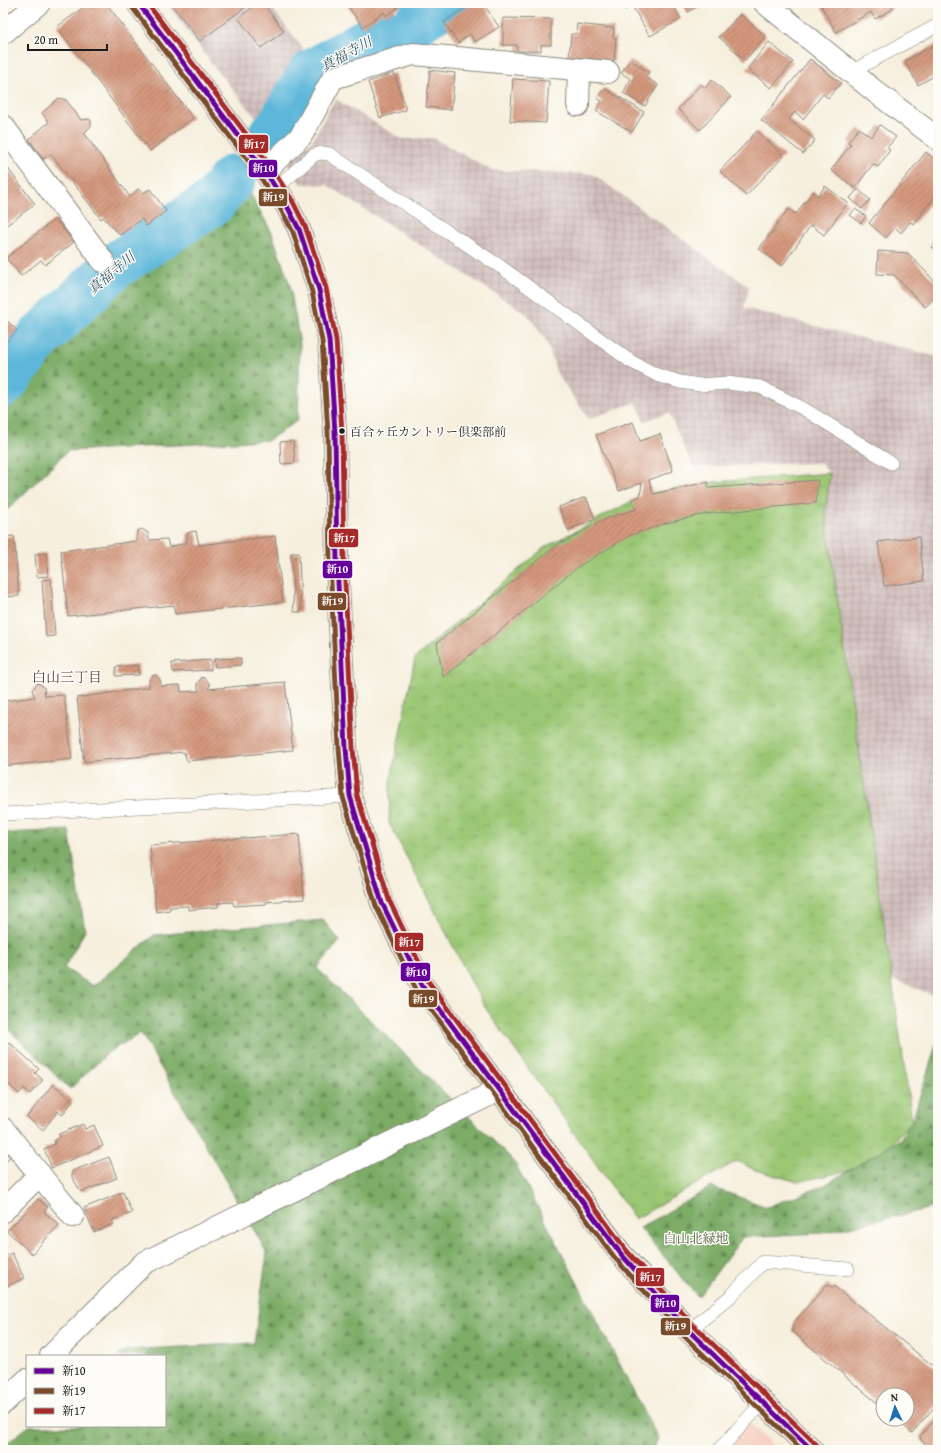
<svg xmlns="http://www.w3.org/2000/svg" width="941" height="1453" font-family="'Gentium Book Plus','Noto Serif JP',serif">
<defs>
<pattern id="industrial-grid" width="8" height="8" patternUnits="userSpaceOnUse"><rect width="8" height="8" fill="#d1bfbd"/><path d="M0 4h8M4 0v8" fill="none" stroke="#b3a4a2"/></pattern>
<pattern id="grass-tufts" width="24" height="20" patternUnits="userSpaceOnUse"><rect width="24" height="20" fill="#9bc775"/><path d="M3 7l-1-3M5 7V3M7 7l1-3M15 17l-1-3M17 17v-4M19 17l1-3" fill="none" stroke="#85aa65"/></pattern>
<pattern id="forest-firs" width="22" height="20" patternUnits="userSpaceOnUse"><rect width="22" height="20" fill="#7cac66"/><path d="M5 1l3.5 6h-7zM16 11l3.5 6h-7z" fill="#658b53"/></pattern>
<pattern id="building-hatch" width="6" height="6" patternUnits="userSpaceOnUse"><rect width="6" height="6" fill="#d4987e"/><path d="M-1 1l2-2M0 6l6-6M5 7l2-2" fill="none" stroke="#ab7b66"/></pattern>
</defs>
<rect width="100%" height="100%" fill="#fdfcf7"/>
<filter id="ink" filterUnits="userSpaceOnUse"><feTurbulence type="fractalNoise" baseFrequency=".025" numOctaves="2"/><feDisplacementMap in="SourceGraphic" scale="8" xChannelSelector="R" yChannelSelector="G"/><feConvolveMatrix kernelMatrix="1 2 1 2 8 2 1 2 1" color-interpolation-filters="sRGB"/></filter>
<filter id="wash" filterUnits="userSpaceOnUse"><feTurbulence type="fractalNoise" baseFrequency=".012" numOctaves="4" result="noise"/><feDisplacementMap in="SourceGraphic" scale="16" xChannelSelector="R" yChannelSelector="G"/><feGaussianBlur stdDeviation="0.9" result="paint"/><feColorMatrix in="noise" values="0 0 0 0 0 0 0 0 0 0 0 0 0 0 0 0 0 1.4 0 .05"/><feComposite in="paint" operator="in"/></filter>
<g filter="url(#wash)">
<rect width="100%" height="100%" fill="#f6efdd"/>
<path fill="#f5d2c3" d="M741,1414L777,1450H712Z"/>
<path fill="url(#industrial-grid)" d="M167,3H268L310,58L276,116L263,126L214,67Z
M335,99L402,139L433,138L491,170L593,174L749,287L744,308L938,357V997L892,979L825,512L830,473L820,463L693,467L669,413L644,421L636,402L589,419L557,374L547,342L527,314L327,185L301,184L287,164L312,141Z"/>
<path fill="url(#grass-tufts)" stroke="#5c7248" d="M830,473L825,512L912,1121L871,1165L798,1182L755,1170L737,1161L635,1219L484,1006L389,823L390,783L415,658L545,547L645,494L715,482Z"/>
<path fill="url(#forest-firs)" stroke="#4c6441" d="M234,189L249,191L271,231L290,285L300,345L298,420L269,440L68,451L3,514V400L48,340L122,271L219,206Z
M69,830L85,931L64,968L93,986L154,935L323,920L340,941L317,968L514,1161L658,1438L653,1450H3V1446L29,1426H165V1356H118L126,1350L254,1343L267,1253L141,1033L109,1052L70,1089L3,1024V833Z
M938,1039V1206L936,1207L823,1233L743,1237L698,1297L640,1228L711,1187L767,1207L825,1185L900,1139L912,1121Z"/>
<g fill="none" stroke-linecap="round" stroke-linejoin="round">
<path stroke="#5db7da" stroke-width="47" d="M270,137L279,127L311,73L370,39L410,31L420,19L446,3
M3,384L39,338L116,265L213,202L233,178"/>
</g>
<g id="blocks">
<path fill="url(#building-hatch)" d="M89,3H106L193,118L150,151L57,27Z
M170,3H251L200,41Z
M258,3H263L284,31L261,48L238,18Z
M345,3H404L386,16L384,12L363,27Z
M473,3H483L499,27L475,42L470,34L458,43L444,22Z
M621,3H672L681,19L650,36L632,6L625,10Z
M683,3H704L688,12Z
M826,3H890L893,9L875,19L871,12L836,32L821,6Z
M740,14L766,36L745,60L719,37Z
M503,18L551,19V45H541V51H517V45H503Z
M577,24L614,28L613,38H616L614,61L569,57L571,34H576Z
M769,42L793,62L771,88L747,69Z
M938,43V79L936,75L918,85L905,61Z
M810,59L841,83L828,98L823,94L803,119L795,112L789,119L815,140L803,154L761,120Z
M630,60L649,72L646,77L658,85L645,106L623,93L631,79L621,73Z
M430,70L455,73L451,110L426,107Z
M394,73L406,110L380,118L368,82Z
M513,79L549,81L546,123L510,121Z
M712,80L731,97L700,130L678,109L701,84L705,88Z
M604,88L644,112L632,132L596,111L602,101L597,98Z
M59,98L66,100L81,120L89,119L91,121V126L84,133L130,197L138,189L143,193L150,189L166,211L146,226L142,219L120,235L103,217L101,219L51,154L43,159L29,139L49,122L42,113Z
M880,125L896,137L887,148L890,150L878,167L873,164L855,188L831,170L851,144L848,142L859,128L871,137Z
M757,131L784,156L746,196L720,171Z
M926,152L938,162V192L914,224L910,222L901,233L895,227L886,238L869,223Z
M3,162L35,204L3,228Z
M825,186L848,203L824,235L811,225L782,266L759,249L788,209L796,214L813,191L818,196Z
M858,189L870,200L862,209L850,198Z
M855,209L866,216L861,223L850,215Z
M55,219L74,242L45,265L41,260L21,276L6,258Z
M938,240V251L932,247Z
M878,251L908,253L938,285V295L925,307L894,275L877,274Z
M3,317L17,330L3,346Z
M633,422L640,441L660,434L673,471L649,480L653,494L708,482V488L818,480L816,503L705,514L666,523L629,536L579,566L443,677L437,643L562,541L563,543L603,520L636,509L632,500L640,496L642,483L619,491L596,435Z
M293,441L295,463L281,464L280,442Z
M586,497L595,519L568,530L559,507Z
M142,529L148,533L149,540L167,539L169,547L187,543V534L190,532L196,531L199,545L275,536L283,602L175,614L174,605L68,616L61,551L137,541V531Z
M14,536L19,596L3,597V537Z
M919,537L924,581L884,586L878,542Z
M46,553L48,576L37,577L35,554Z
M291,553H299L301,612H294Z
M51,579L55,636L46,637L42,580Z
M241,658V665L215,667L214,659Z
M211,660V670L173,672L172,663Z
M138,665L139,675L116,676V667Z
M156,675L160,680L161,686L180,685L181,692L199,691L197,684L202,677L206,679L210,685L208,689L285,682L293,750L187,761L184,752L84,762L77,698L149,687V679L152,676Z
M38,683L44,687L45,696L64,695L72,759L3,766V701L35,697L32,690Z
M299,834L304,899L266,902V904L234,906L233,902L218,903V907L188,910V906L170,907V910L156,912L150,845Z
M9,1042L39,1069L35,1073L43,1080L30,1094L24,1088L19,1094L3,1079V1049Z
M53,1084L73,1101L62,1115L58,1111L43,1130L27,1117Z
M83,1124L85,1129L94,1125L103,1146L52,1168L44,1149L55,1144L54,1141L60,1137L59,1134Z
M3,1142L14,1151L3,1166Z
M109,1157L117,1178L81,1192L72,1177V1171Z
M123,1192L132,1213L112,1220L114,1224L94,1232L84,1208Z
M38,1199L48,1207L44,1212L59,1225L32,1254L7,1231Z
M12,1253L24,1278L3,1288V1257Z
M827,1284L833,1288L834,1286L938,1370V1403L912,1433L896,1419H907V1395H883V1408L792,1331L793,1323Z
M938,1416V1450H930L921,1440L920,1436Z"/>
</g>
</g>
<g filter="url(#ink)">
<use href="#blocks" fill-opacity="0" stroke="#89867c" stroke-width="1"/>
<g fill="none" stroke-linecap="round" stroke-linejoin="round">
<g stroke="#89867c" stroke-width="14">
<path id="service" d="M851,72L938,25
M276,188L314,155L322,153L329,154L501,267L630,361L657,375L680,382L700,385L727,383L760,387L804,409L891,463
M3,814L350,796
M689,1331L731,1296L763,1262L848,1269
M719,1450L762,1403"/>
</g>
<g stroke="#89867c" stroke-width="24">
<path id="minor" d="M765,3L877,93L938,139
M578,105L579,70
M3,126L103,261
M265,171L301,136L333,78L413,54L608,72
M3,1129L73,1216
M3,1211L40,1174
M51,1356L144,1263L499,1090
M3,1403L27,1380"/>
</g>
<g stroke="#89867c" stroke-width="24">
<path id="tertiary" d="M138,3L265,171L286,204L299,229L319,290L329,340L335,432L337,562L346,748L350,796L382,903L422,985L621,1254L689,1331L812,1450
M3,33L39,3"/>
</g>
<use href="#service" stroke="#fff" stroke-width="13"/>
<use href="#minor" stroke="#fff" stroke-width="22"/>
<use href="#tertiary" stroke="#fff" stroke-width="22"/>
<g stroke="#fdfcf7" stroke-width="8">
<path id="bus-1" d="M138,3L265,171L286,204L299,229L319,290L329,340L335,432L337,562L346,748L350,796L382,903L422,985L621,1254L689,1331L812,1450"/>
</g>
<g stroke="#fdfcf7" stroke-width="8">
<path id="bus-2" d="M132,7L259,175L280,208L293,232L312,292L322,341L328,432L330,562L339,748L343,797L376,906L416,989L615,1258L684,1336L802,1450"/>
</g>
<g stroke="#fdfcf7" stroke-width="8">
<path id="bus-3" d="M147,3L271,167L292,200L305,226L326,288L336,340L342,432L344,562L353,748L357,795L389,900L428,981L626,1250L694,1326L817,1445"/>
</g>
<use href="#bus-1" stroke="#609" stroke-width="5"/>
<use href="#bus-2" stroke="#7a4b2a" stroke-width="5"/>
<use href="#bus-3" stroke="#a52a2a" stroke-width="5"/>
</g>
</g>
<circle fill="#1c1c1c" stroke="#fdfcf7" stroke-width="1.5" cx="342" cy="431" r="3.5"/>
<g text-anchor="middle" stroke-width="3" stroke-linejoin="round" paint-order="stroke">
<g font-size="12" fill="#1c1c1c" stroke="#fdfcf7" text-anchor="start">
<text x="350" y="436">百合ヶ丘カントリー倶楽部前</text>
</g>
<g font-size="13" fill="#4f6040" stroke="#fdfcf7">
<text x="696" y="1243">白山北緑地</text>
</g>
<g font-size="14" font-style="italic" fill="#365a68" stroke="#fdfcf7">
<text transform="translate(346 54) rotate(-29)" y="5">真福寺川</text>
<text transform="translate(111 273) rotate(-40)" y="5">真福寺川</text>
</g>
<g font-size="14" fill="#5c473e" stroke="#fdfcf7">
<text x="67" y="682">白山三丁目</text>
</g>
</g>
<g stroke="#fdfcf7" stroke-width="1.5">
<rect x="238" y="134" width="31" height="20" rx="4" fill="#a52a2a"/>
<rect x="248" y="159" width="30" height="19" rx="4" fill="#609"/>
<rect x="258" y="188" width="30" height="19" rx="4" fill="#7a4b2a"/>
<rect x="328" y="528" width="31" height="20" rx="4" fill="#a52a2a"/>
<rect x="322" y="560" width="31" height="19" rx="4" fill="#609"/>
<rect x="317" y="592" width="30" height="19" rx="4" fill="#7a4b2a"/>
<rect x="394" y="932" width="30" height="20" rx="4" fill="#a52a2a"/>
<rect x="400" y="962" width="31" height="20" rx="4" fill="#609"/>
<rect x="408" y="989" width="30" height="19" rx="4" fill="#7a4b2a"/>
<rect x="635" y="1267" width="30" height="20" rx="4" fill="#a52a2a"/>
<rect x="650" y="1294" width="30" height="19" rx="4" fill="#609"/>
<rect x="660" y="1317" width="31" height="19" rx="4" fill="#7a4b2a"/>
</g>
<g font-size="11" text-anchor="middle" font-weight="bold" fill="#fff">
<text x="254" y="148">新17</text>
<text x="263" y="172">新10</text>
<text x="273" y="201">新19</text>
<text x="344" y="542">新17</text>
<text x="337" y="573">新10</text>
<text x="332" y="605">新19</text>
<text x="409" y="946">新17</text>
<text x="416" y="976">新10</text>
<text x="423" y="1003">新19</text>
<text x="650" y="1281">新17</text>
<text x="665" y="1307">新10</text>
<text x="675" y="1330">新19</text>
</g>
<rect width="941" height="1453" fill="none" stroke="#fdfcf7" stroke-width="16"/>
<rect x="26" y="1355" width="140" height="72" fill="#fdfcf7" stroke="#a3a29f"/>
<rect x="34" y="1368" width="20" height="6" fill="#660099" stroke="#a3a29f"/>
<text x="62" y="1375" font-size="12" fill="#1c1c1c">新10</text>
<rect x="34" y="1388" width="20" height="6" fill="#7a4b2a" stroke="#a3a29f"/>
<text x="62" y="1395" font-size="12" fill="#1c1c1c">新19</text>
<rect x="34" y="1408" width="20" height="6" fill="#a52a2a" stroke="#a3a29f"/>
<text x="62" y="1415" font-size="12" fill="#1c1c1c">新17</text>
<g transform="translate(895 1407) rotate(356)"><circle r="19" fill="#fdfcf7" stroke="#a3a29f"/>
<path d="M0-3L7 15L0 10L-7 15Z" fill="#1f6fb2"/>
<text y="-6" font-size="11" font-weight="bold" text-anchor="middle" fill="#1c1c1c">N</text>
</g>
<path d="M28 44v6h79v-6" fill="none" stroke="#1c1c1c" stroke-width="2"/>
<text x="34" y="44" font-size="12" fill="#1c1c1c" stroke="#fdfcf7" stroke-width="3" paint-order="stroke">20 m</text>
</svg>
